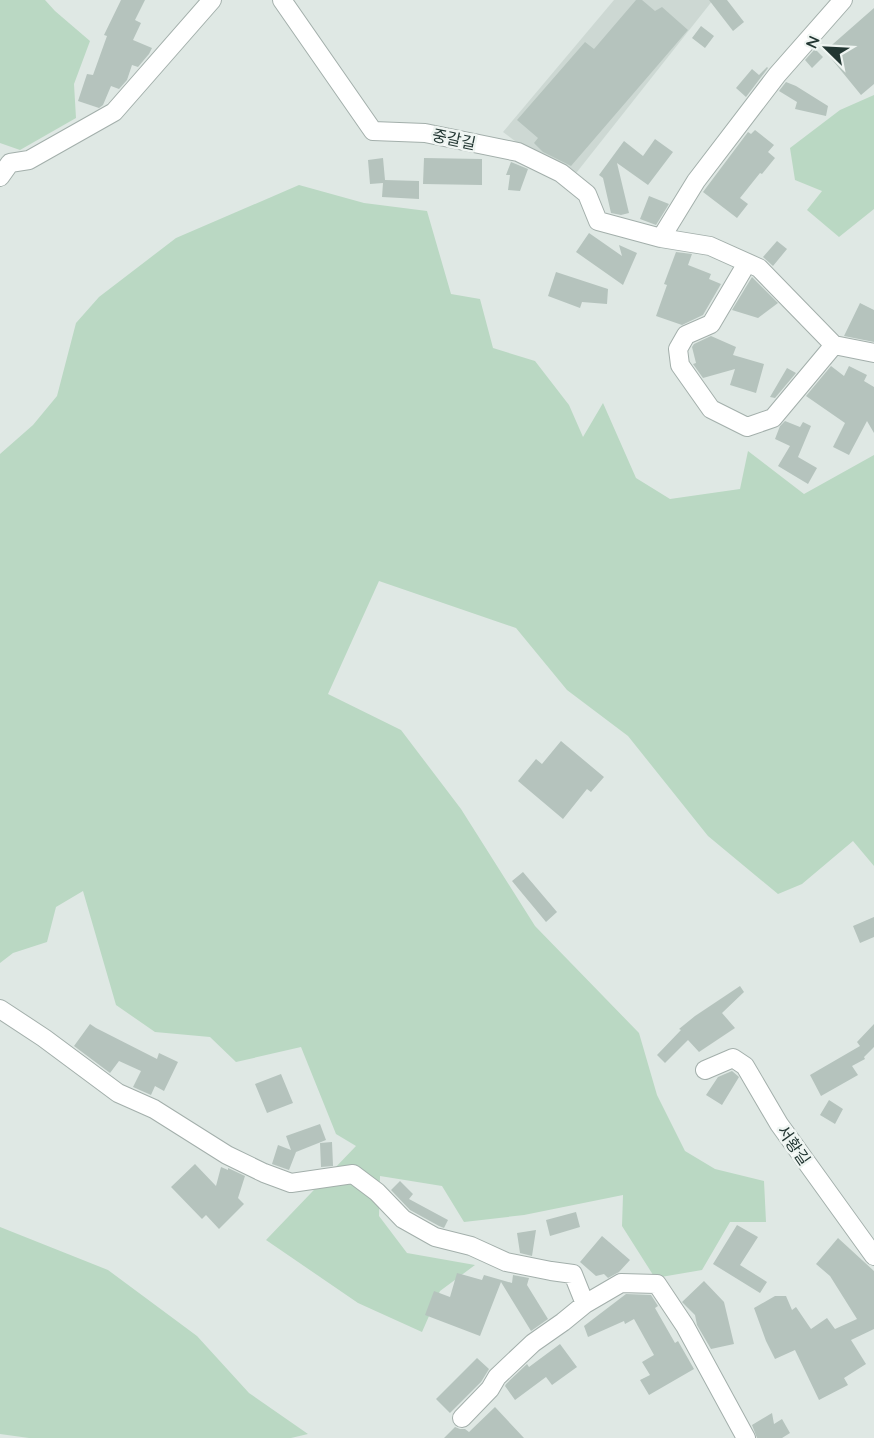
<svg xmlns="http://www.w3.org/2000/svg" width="874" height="1438" font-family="Quicksand,'Noto Sans KR',sans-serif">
<rect width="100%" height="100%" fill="#dfe8e4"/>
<path fill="#cdd8d3" d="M614,0H713L573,177L531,153L503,132Z"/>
<path fill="#bad8c3" d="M0,0H45L55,11L90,41L74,84L76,118L20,150L0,143Z
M874,95V209L839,237L807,210L822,191L795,180L790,148L840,110Z
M299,185L364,203L427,211L451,294L480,299L493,348L535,361L569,405L583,437L603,403L636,478L670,499L740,489L748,451L804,494L874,455V866L853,841L802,884L778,894L708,836L628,736L567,690L516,628L379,581L328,694L401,730L461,809L535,926L639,1033L657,1095L685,1151L715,1169L764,1181L766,1222H730L702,1270L655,1278L622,1226L623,1195L524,1215L464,1222L442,1186L380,1176L379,1216L407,1253L475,1265L440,1291L422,1332L358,1303L266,1240L356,1146L336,1134L301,1047L236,1062L210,1037L155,1032L116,1005L83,891L56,907L47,942L13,953L0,963V454L33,425L57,396L76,323L99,297L176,238Z
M0,1227L108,1270L197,1336L249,1393L308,1434L291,1438H29L0,1434Z"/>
<path fill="#b5c3bd" d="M121,0H145L135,20L141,23L133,40L152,48L149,54L138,67L132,65L127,80L119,89L111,86L103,105L99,108L78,101L87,74L93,75L107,36L104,35Z
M636,0H642L655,11L662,7L688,30L571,166L543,152L534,143L538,138L517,120L585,42L594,49Z
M709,0H727L744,22L733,31Z
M874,8V84L861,95L825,51Z
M701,26L714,36L705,48L692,38Z
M815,49L823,57L812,68L805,60Z
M767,67L768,68L746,97L736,88L752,69L759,75Z
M786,82L796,86L828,106L826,116L795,109L797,102L779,91Z
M755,130L774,145L768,152L775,158L762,174L760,173L740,198L748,204L737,218L703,192L748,132L751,134Z
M655,139L673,152L648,185L617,163L629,213L621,215L611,213L603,178L599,175L624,141L643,156Z
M383,158L385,180L419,181V199L382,197L383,183L370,184L368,160Z
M424,158L482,159V185L423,184Z
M511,162L528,169L520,191L508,190L510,175H506Z
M649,196L669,204L656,225L640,219Z
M589,233L622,256L619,245L637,253L623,285L576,252Z
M777,241L787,249L773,266L763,257Z
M676,252L692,254L688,265L711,274L709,279L721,284L703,315L682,325L656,316L667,285L664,284Z
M556,272L608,289L607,304L582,302L580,308L548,296Z
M752,277L778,303L758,318L732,310Z
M860,303L874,310V342L844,336Z
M711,336L736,347L733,355L764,364L756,393L730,385L735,369L703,378L693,364L696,363L692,347L694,344Z
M831,366L844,376L849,366L867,375L864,381L874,387V433L867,421L849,455L833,447L845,423L806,396Z
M787,368L796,373L775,398L770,397Z
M785,421L800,427L803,422L811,426L798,457L817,468L808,484L778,466L790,446L775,439L780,426Z
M561,741L604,777L591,792L587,789L563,819L518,781L536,759L542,764Z
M523,872L557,912L546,922L512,881Z
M874,917V937L860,943L853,926Z
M740,986L744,992L722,1013L735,1028L699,1052L688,1040L665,1063L657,1055L681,1030L679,1029L695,1016Z
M90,1024L96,1028L157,1059L159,1053L178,1062L164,1091L155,1086L151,1095L133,1087L141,1071L119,1061L110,1073L74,1046Z
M874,1024V1047L864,1057L865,1059L852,1066L858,1075L821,1096L810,1075L860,1046L857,1042Z
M732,1071L739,1077L722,1105L706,1095L718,1077Z
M281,1074L293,1103L267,1113L255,1084Z
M829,1100L843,1109L835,1124L820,1115Z
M320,1124L326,1140L296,1152L289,1170L272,1164L278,1145L291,1150L286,1136Z
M332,1142L333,1166L321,1167L320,1143Z
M195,1164L216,1186L221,1167L228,1170V1168L245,1176L238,1198L244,1204L219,1229L206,1215L202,1219L171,1187Z
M400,1181L413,1194L409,1199L448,1220L444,1228L439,1226L410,1210L391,1190Z
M576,1212L580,1227L550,1236L546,1220Z
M737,1225L758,1237L740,1265L767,1282L760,1293L713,1264Z
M536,1230L532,1256L520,1253L517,1233Z
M602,1236L630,1260L619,1272L608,1278L604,1274L596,1276L580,1262Z
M838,1238L874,1271V1329L851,1340L866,1364L844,1378L848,1385L819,1400L795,1350L775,1359L766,1341L754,1308L775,1296H786L792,1310L796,1307L811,1329L827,1318L835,1329L857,1319L830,1276L816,1264Z
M457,1273L482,1280L484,1275L512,1283L513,1275L529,1278L527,1285L548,1319L531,1331L501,1282L480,1336L425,1315L434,1291L450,1297Z
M704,1281L724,1302L734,1344L711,1349L697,1325L695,1315L682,1302Z
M626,1294L651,1295L658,1306L655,1308L675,1343L678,1341L694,1369L649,1395L640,1380L650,1375L642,1362L654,1355L634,1319L625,1324L624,1321L588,1337L584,1326Z
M560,1344L577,1367L552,1385L546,1377L515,1400L505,1386L506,1384L527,1364L529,1367Z
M477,1358L489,1369L481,1382L450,1413L436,1399Z
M495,1407L524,1438H444L455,1427L460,1429H465L469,1432Z
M772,1413L774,1424L782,1419L790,1433L782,1438H757L752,1425Z"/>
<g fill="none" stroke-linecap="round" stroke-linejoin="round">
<g stroke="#a3afab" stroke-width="20">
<path id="minor" d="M282,0L373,131L425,133L518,152L561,173L587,194L598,221L661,238L710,246L759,268L834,345L874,353
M0,177L10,163L29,160L114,112L212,0
M661,238L696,181L777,75L843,0
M747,263L711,324L686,335L678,349L680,365L711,409L747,427L773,418L834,345
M0,1009L44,1038L118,1093L154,1109L227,1155L264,1173L291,1183L353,1174L377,1192L403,1219L435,1237L471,1246L506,1262L551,1271L573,1274L585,1304
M705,1070L733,1058L745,1066L779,1124L874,1256
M462,1418L490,1389L497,1377L533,1343L563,1322L585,1304L621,1283L657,1284L685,1326L746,1438"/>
</g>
<use href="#minor" stroke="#fff" stroke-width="18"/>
</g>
<g text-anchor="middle" stroke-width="5" stroke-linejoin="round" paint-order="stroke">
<g font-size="16" fill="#223632" stroke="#eff5f2">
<text transform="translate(454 139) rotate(12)" y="6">중갈길</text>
<text transform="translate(794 1145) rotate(55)" y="6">서황길</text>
</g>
</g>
<g transform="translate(826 48) rotate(294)" stroke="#eff5f2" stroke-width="4.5" paint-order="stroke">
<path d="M0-4.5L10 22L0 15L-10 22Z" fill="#223632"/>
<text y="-9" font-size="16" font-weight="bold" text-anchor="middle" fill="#223632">N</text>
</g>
</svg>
